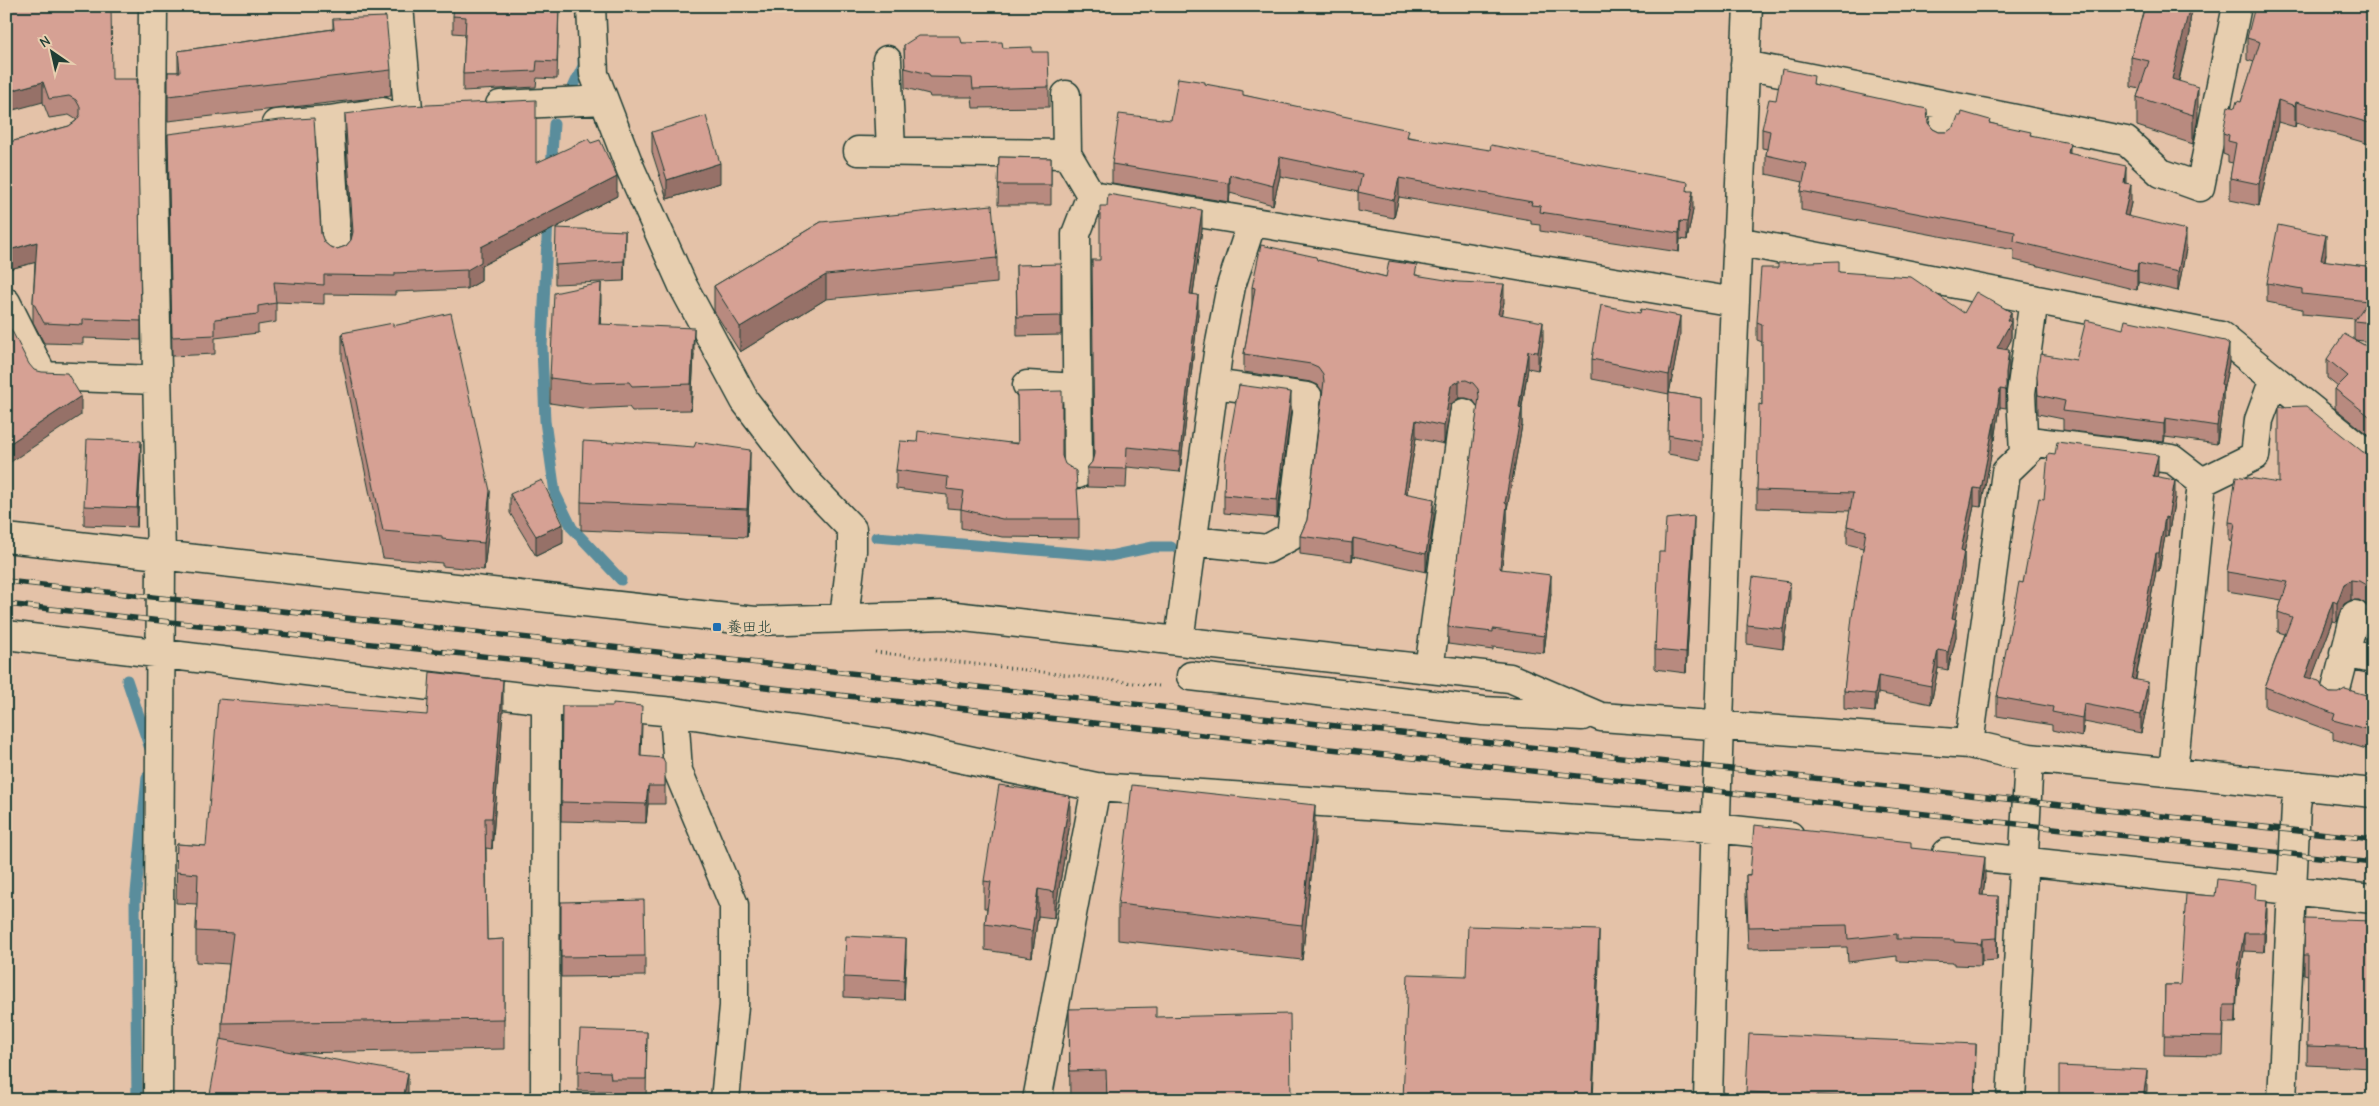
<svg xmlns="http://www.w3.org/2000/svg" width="2379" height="1106" font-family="'Comic Neue','Klee One',sans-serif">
<rect width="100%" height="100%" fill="#e4c2a8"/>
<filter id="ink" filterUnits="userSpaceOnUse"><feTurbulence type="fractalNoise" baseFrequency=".02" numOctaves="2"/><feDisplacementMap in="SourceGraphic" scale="10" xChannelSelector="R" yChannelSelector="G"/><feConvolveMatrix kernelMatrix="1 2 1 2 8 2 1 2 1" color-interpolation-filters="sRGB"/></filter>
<g filter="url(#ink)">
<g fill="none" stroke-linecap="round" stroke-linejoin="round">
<path stroke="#5a8d9c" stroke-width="11" d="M570,94L583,66V58
M551,169L554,124
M548,218L542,347L545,421L555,493L572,528L621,580
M876,537L1110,556L1153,547H1171
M127,680L151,752
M137,1100L135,903L147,777"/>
<g stroke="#1f3d34" stroke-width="31">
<path id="minor" d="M153,6L152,139L161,556L158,1100
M399,6L408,109
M591,6L594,74L631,170L683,286L745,401L807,482L852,529V551L844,618
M887,60L891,151
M1745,65L2126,141L2161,173L2200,187L2237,6
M1066,95L1067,154
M500,105L604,100
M329,120L337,252
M276,124L329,120L383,112
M1942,136L1947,105
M858,151L1067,154L1091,195L1735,302
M1737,241L2221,336L2373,459
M6,302L43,376L157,380
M1027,385L1077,388
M2024,454L2021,393L2034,299
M1078,474L1076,234L1091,195
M6,538L755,621L946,615L1510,678L1601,717L1969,744L2029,758L2373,793
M1193,541L1267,549L1291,536L1308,397L1214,384
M6,635L546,700L674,712L902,746L1096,787L1715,828L1790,836
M1179,641L1218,353L1231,286L1252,222
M2344,653L2373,659
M1429,669L1464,413
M1191,676L1483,711L1582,716
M2334,697L2355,615
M674,712L678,771L734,905V1006L725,1100
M1969,744L2006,472L2037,442L2172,459L2202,482
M2173,772L2202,482L2255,456L2259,420L2274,379
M1947,853L2373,899
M545,1100L546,700
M1037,1100L1096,787
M1708,1100C1717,735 1731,371 1748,6
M2011,1100L2029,758
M2282,1100L2296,806L2299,785"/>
</g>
<path stroke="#1f3d34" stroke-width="3" stroke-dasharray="1 4" stroke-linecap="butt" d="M875,652L1159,686"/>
<use href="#minor" stroke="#e7ceaf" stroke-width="28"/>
<g stroke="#1f3d34" stroke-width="5.5">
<path id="rail" d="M6,581L2373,839
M6,604L2373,863"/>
</g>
<use href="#rail" stroke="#e7ceaf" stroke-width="4" stroke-dasharray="11" stroke-linecap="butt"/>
</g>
<path fill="#b88a7f" stroke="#1f3d34" d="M6,6L112,79L141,321V340L83,338V344L44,343L33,322V302L35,262L6,270L10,142L69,126L77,120L69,115L49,118Z
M559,6L557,79L537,78L536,87L463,91V74L465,34L453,33V16Z
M2143,6H2193L2190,20V33L2179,81L2198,117L2193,144L2137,126V97L2140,89L2131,87V57L2143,13Z
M2373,6V145L2296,123L2295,127L2278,122L2259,206L2230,200V178L2233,163L2228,162V156L2223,154V133L2235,108L2241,102L2254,62L2247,60V38L2268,8Z
M333,19L391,70V96L168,121V72H178V51L333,29Z
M962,43L1032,52L1049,87V107L973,108L972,97H930L929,94L905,88L904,45Z
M1205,84L1243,95L1409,137L1688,191L1693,210L1687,240L1680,239L1679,252L1540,231V225L1531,224V220L1399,197L1394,218L1358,211V192L1280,176L1273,205L1230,193L1229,202L1112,183V164L1171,120Z
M1814,84L1928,123L1933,129L1939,132H1947L1990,123L2031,135L2070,154L2126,183L2131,203L2128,216L2186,249L2178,291L2138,282L2137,290L2014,260V250L1801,210V191L1803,182L1766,174V155L1767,149L1762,148V129L1776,100Z
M345,114L536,163L617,196L481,266V281L467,289L395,292V295L324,294V304L276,302V322L258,325V333L215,338V354L172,356L168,134L321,234L324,242L330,247L337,249L346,246L351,240L352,237L345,133Z
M652,132L720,183L667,199L652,152Z
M999,157L1051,158V205H998Z
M821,222L997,258V283L826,299L740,352L714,311V286Z
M1202,229L1193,294L1198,314L1180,472L1127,467L1126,488L1087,487V468L1092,462L1093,455L1100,260Z
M625,250L624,281L555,284V265Z
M2326,254L2325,261L2373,267V342L2355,340L2373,350V439L2335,408V389L2338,387L2327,378V359L2354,339V321L2355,319L2302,314V309L2267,302V283Z
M1317,260L1386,277L1417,275L1504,302L1501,315L1543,340L1538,370L1528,368L1522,407V425L1507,509V521L1501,570L1551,593L1544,653L1493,647V650L1448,644V627L1478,407L1473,400L1466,398H1459L1451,404L1444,444L1416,438L1407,493L1434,517L1426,572L1353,556L1352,561L1300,554V536L1307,520L1322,391L1318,385L1311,382L1244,372V354L1252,305V287Z
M1016,265L1061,316V335L1017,336Z
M1839,272L1964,313L2011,312V340L2006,349L2009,368L2006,387V408L2000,407L1995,440H1994L1981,507L1974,506L1964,553V568L1955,619L1956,637L1948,670L1938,668L1931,704L1878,693L1875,712L1844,709V691L1863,548L1847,544V526L1850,511L1757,508V490L1762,405V342L1757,340V322Z
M601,309L600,324L694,354L691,410L632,411L629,407L589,409L550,403V378Z
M393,326L490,518L484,570L442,566V563L383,558L342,360V333Z
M1680,336L1669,393L1701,398V460L1668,454L1669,394L1592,379V359Z
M2076,360L2229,363L2223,391V403L2217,444L2165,437L2164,442L2063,430V419L2038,414L2037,375Z
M1017,392L1062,456L1079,519V538L1002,537L961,528V509L947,508V495L896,489V470L917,442L1018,443Z
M1291,410L1277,518L1224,513V495Z
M614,443L750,478L747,537L581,530V502Z
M2363,452L2370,455H2373V634L2367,632V612L2368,607L2366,604L2359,600H2351L2344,604L2337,622L2333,621L2311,679L2323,688L2330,693L2373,697V751L2333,739V732L2265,707V687L2285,634L2278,632V612L2282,600L2227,591V572L2232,542L2229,541V522L2279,483Z
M141,460L137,527L84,525V506Z
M2158,473L2157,477L2175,498L2168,536H2165L2159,571H2156L2136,679L2148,700L2141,733L2084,722L2082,737L2052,730V725L1997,716V697L2023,583L2044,499Z
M510,494L563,543L536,556L510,513Z
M1694,535L1686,673L1655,669V650L1664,552Z
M1790,602L1783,649L1747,644V625Z
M562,706L642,725L641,757L665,781V804H648L646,823L561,821Z
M503,711L492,849L486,848L487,940L504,939V1049L296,1053L408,1100L222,1040V1023L229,964L196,962V931L197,904L176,903L177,844L206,846L427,715Z
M1070,823L1054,918L1038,916L1032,957L985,950V924L987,908H984V881Z
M1315,841L1302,960L1118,940V904Z
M1911,848L1985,878L1983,895L1998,918L1997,960L1982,961L1981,966L1954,965V963L1897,961V956L1848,962L1847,947L1748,949L1746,897V875Z
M2256,899L2267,919L2264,952L2244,951L2237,993L2236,1023H2224L2223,1056L2164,1055L2165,985H2180Z
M561,902L645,956V976L561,977Z
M2373,921V1068L2307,1065L2308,975L2304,974V955Z
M906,958L904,1000L844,997V977Z
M1069,1009L1156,1017L1291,1100H1070Z
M647,1032L646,1099L611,1098L610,1091H578V1071Z
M1976,1072L1975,1100H1746V1092Z"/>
<path fill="#967168" stroke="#1f3d34" d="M2188,6H2193L2190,20V33L2172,108V79Z
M43,82V102L6,112V92Z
M2198,87V117L2193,144V115Z
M2278,100V122L2259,206V184Z
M2296,102V123L2295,127V106Z
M2070,143V162L2068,153Z
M1280,157V176L1273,205V186Z
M720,163V183L667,199V180Z
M2126,166V185L2124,183Z
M1230,175V193L1229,202V183Z
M617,177V196L481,266V281L467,289V270L481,247Z
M1399,178V197L1394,218V200Z
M2131,184V203L2124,234V215Z
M1693,191V210L1687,240V222Z
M1202,210V229L1190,314V294Z
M1680,221V239L1679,252V233Z
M2186,230V249L2178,291V272Z
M625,231V250L624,281V261Z
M2326,235V254L2321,279V260Z
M37,242V262L6,270V251Z
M2138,263V282L2137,290V271Z
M826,275V299L740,352V327Z
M601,283V309L599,350V324Z
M1504,284V302L1498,332V314Z
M1198,295V314L1180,472V452Z
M2011,312V340L1997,366V348L2007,320Z
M1680,316V336L1669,394V375Z
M1543,322V340L1538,370V352Z
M694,328V354L691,410V384Z
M2229,344V363L2223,391V403L2217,444V426L2221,384Z
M2009,350V368L2006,391V373Z
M1528,351V368L1520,416L1522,408V425L1507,509V521L1500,585V568L1505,503Z
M1459,381V398L1451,404L1444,444V426L1451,386Z
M2000,389V407L1995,440V423Z
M1291,392V410L1277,518V500Z
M81,396V415L6,465V446Z
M2165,418V437L2164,442V424Z
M1416,420V438L1404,511V493Z
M1994,423V440L1981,507V489Z
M141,441V460L137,527V508Z
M750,450V478L747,537V509Z
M2158,455V473L2153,495V476Z
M2175,480V498L2168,536V518Z
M1974,488V506L1964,553V568L1953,632L1956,619V637L1948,670V652L1961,550Z
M490,491V518L484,570V543Z
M1434,499V517L1426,572V554Z
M1694,516V535L1686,673V653Z
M2165,517V536L2159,571V553Z
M563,524V543L536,556V536Z
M1353,538V556L1352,561V543Z
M2156,553V571L2132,697V679Z
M1551,575V593L1544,653V636Z
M2351,580V600L2344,604L2337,622V603L2344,584Z
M1790,582V602L1783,649V629Z
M2333,601V621L2305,696V677Z
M1938,650V668L1931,704V686Z
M1878,676V693L1875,712V694Z
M503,680V711L492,849V818Z
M2148,682V700L2141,733V715Z
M2084,704V722L2082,737V718Z
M648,786V804L646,823V804Z
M1070,796V823L1054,918V892Z
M1315,805V841L1302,960V925Z
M1985,856V878L1980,918V895Z
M1038,889V916L1032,957V931Z
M1998,896V918L1997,960V938Z
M2267,900V919L2264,952V933Z
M1599,930V966L1593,1100H1592Z
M2244,933V951L2237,993L2236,1023L2237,974Z
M906,939V958L904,1000V980Z
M1982,939V961L1981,966V944Z
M1976,1044L1975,1100H1974Z
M2147,1070V1090L2146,1100H2143Z
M408,1073V1100H403Z"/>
<path fill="#d6a194" stroke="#1f3d34" d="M6,6H20L44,9L49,6H111L112,79H137L141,321L83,319V325L44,323L33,302L37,242L6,251V142H10L69,126L76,121L80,115V107L76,100L69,96L49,99L43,82L6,92Z
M454,6H559L557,62L537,61L536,71L463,74L466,17L453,16Z
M2145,6H2190L2172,79L2198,87L2193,115L2137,97L2149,61L2131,57Z
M2255,6H2262L2268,8V6H2373V124L2296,102L2295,106L2278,100L2259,184L2230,178L2236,143L2228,141L2229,135L2223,133L2228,106L2235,108L2237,101L2241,102L2260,42L2247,38Z
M386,17L391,70L168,96V72H180L178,51L334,29L333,19Z
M918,36H960L962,43L1002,42L1003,48L1032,47V52H1048L1049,87L973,89L972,78L930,77L929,74L905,68L904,45Z
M1782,69L1814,76L1813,84L1927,109L1928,123L1933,129L1939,132H1947L1954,127L1958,116H1961L1962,112L1990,120L1989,123L2031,132L2030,135L2070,143L2068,153L2126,166L2124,183L2131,184L2124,215L2186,230L2178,272L2138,263L2137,271L2014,241L2015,232L1801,191L1807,164L1766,155L1770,131L1762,129L1769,99L1776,100Z
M1178,78L1205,82V84L1243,91V95L1409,130L1407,137L1490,150L1491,145L1688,182L1687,191H1693L1687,222L1680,221L1679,233L1540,212L1541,206L1531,205L1532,202L1399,178L1394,200L1358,192L1362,174L1280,157L1273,186L1230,175L1229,183L1112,164L1119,114L1171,120Z
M536,100V163L588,139L591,143L600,140L617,177L481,247V262L467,270L395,273V276L324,275V285L274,282L276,303L258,306V314L215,319V335L172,337L168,134L280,120L314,118L321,234L324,242L330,247L337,249L346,246L351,240L353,232L345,114L406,106Z
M706,116L720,163L667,180L652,132Z
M999,157L1051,158V185H998Z
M1108,194L1202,210L1190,294L1198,295L1180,452L1127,447L1126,469L1087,468L1092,462L1094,454L1092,260H1100V206H1107Z
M992,205L997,258L826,275L740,327L714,286L821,222Z
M2278,225L2326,235L2321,260L2373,267V323L2354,321L2368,301L2302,294V289L2267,283Z
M556,228L625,231L624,261L555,265Z
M1261,245L1316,257L1317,260L1386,277L1389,261L1417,265L1415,275L1458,282L1504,284L1498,314L1543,322L1538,352L1528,351L1519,407L1522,408L1505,503L1507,504L1500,568L1501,569L1551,575L1544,636L1493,629V632L1448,627L1479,397L1478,389L1473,383L1466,380L1459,381L1451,386L1444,426L1416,420L1404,493L1434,499L1426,554L1353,538L1352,543L1300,536L1307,520L1324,381L1323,374L1318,367L1311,364L1244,354L1255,288L1252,287Z
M1839,261V272L1911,277L1964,313L1976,292L2011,312L2007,320L2011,322L1997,348L2009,350L2006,373V390L2000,389L1995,423H1994L1981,489L1974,488L1961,550L1964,551L1952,618L1956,619L1948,652L1938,650L1931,686L1878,676L1875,694L1844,691L1852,617L1866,531L1847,526L1853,493L1757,490L1759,404L1762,405V324L1757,322L1761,268H1778V263Z
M1061,264V316L1017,317L1016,265Z
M601,283L599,324L694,328L691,384L632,386L629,382L589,383L550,378L554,293Z
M1601,305L1640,313L1641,309L1680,316L1669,375L1592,359Z
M451,313L490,491L484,543L442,539V536L383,531L342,333L393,323V326Z
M2086,320L2123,329L2125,320L2225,341L2229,344L2221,384L2223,385L2217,426L2165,418L2164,424L2063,411L2065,401L2038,395L2037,375L2040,354L2076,360Z
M11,329L29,364L34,370L42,372L67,373L81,396L6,446V331Z
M2344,334L2373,350V419L2335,389L2348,376L2327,359Z
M1239,385L1291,392L1277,500L1224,495L1225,462Z
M1062,391V456L1065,464L1076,471L1079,519H1002L961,509L964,491L947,489L948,477L896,470L900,441L917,442L918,431L1018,444L1017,392Z
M1669,393L1701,398V441L1668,435Z
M2306,406L2363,452L2370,455H2373V614L2367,612L2370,592L2366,585L2359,581L2351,580L2344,584L2337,603L2333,601L2305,677L2319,681L2323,688L2330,693H2338L2345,689L2373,697V731L2333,720L2335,714L2265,687L2292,617L2278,612L2288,582L2227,572L2235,523L2229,522L2236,476L2279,483V407Z
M87,439L141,441L137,508L84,506Z
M583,441L614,443L616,441L694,447L696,442L750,450L747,509L581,502Z
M2057,442L2158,455L2153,476L2175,480L2168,518L2165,517L2159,553H2156L2132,679L2148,682L2141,715L2084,704L2082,718L2052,712L2053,707L1997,697L2019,582L2023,583L2039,498L2044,499L2048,454L2055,455Z
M542,480L563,524L536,536L510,494Z
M1694,516L1686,653L1655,650L1659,552H1664L1666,519Z
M1753,577L1790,582L1783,629L1747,625Z
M430,672L503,680L492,818H485L487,940L504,939V1019L222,1023L233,933L196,931L198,874L176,872L177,844L206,846L218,699L427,715Z
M613,703L642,706L640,756L663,758L665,763V786H648L646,804L561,802L562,706H613Z
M999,785L1070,796L1054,892L1038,889L1032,931L985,924L991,882L984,881Z
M1132,785L1315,805L1302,925L1118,904Z
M1754,825L1911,842V848L1985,856L1980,895L1998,896L1997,938L1982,939L1981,944L1954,942V940L1897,939V934L1848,939L1847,925L1748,927L1746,875H1750Z
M2217,879L2256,884L2255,899L2267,900L2264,933H2244L2237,974L2236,1005H2224L2223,1037L2164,1036L2165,985H2180L2186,894L2215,896Z
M644,900L645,956L561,957V902Z
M2305,919L2373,921V1048L2307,1046L2308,955H2304Z
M1468,926L1599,930L1592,1100H1403L1408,974L1466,976Z
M846,936L906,939L904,980L844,977Z
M1156,1007V1017L1290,1014L1291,1100H1107L1106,1070L1070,1071L1069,1009Z
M580,1030L647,1032L646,1079H611L610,1072L578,1071Z
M1749,1034L1976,1044L1974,1100H1937L1817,1095V1100H1772V1093L1746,1092Z
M220,1039L408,1073L403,1100H209Z
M2059,1066L2147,1070L2143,1100H2059Z"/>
</g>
<rect fill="#1f6fb2" stroke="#e7ceaf" stroke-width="2" x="712" y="622" width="10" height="10" rx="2.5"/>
<g text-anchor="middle" stroke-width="5" stroke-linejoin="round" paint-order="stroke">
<g font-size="15" fill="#1f3d34" stroke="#e7ceaf" text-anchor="start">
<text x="727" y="632">養田北</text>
</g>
</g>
<rect width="2379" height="1106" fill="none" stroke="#e7ceaf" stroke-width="25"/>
<rect x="12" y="12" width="2354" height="1081" fill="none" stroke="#1f3d34" stroke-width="2" filter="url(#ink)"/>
<g transform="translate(52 52) rotate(326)" stroke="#e7ceaf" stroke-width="4" paint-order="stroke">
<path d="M0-4L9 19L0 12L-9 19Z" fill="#1f3d34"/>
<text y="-8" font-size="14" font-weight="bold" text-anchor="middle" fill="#1f3d34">N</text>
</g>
</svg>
